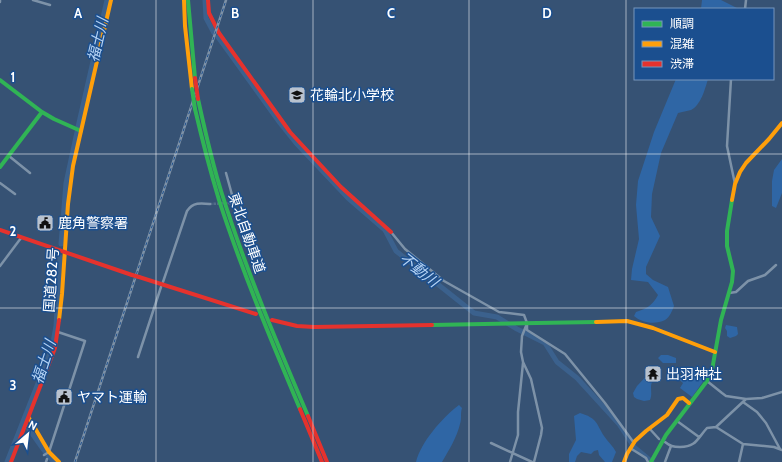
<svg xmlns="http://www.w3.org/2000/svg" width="782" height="462" font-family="Cabin,'Noto Sans JP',sans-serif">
<rect width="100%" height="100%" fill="#365274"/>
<path fill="#2f66a5" d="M702,0H721L739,9H701Z
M676,79H708C705,89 701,105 691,110C687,111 682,112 678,113L661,153L652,194L651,217L660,236L646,267V274L653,280L668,287L674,306C672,311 670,317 665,320C655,325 642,323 634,316L636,312C646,309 653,305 658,295L648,282L631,280L632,269L639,239L636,205L638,181L654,132Z
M782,159V193L776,208L772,206V181L774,170Z
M726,325L737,327L738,334L736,336L730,338L727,336V331L725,328Z
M661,355H668L676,358V363H663L658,358Z
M695,367L707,376L692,397L680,388L683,383L676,377L677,375L684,378L689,372L691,373Z
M653,369H656C656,377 651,381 651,387C651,392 652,395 650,400L644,401L637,399L634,397L633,393L637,386Z
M459,405L462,408C460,414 462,418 460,424C457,437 449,450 442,462H416C421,442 442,418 459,405Z
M580,413C597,418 596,423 604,436C608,442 613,446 616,452L612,462H605L599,455L598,450L594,451L591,454L581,452L577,456L575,462H569V454L576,440L574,416Z"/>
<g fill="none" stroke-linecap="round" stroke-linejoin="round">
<path stroke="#3b618d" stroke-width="5" d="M205,0L206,18L214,33
M218,37L280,123L296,143L348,198L385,230L396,251L474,313L497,317L517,329L545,343L557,362L577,378L619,424L634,447L652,462
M78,127L107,0
M61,244L66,183L77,132
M24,423C35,436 42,450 54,462
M7,462L52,348L56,326L60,257"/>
<path stroke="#546c89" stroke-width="2.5" stroke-dasharray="2.5 1" stroke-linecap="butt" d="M210,204L230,203"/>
<path stroke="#7d92a8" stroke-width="2.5" d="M33,0L50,5
M0,2V0
M745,9L746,0
M731,79L727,146L735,184
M9,156L30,173
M226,173L234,202L230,203
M0,183L15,194
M391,232L405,249L444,281L499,312L524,315L527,323V330L565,354L605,403L634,443
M0,266L21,238
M163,282L187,211C193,202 201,203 210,204
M729,293L736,292L748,281L765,275L776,265
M526,326L522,336L521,352L523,362L531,379L542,428L541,435L534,462
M138,357L161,287
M707,381L722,393L726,396L746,399L762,398L782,392
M743,402L757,412L766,423L780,449
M677,421L699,437
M716,427L743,444L774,447L782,450
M649,428L659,439
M665,442C670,446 673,447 680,447C696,447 697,439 707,428L716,427L746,399
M491,443L532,462
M630,448L646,458L648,462
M44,455L49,452L85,341L58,332
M46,462L47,459
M510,462L518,435V412L523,363
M665,462L671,446
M739,462L743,444"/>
<path stroke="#30b455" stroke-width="4" d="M188,0L195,78
M0,80L42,112L54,119L81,131
M198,99C205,131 212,163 222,194C246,270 277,343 308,416
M195,109C202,139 210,170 219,200C242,271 271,340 300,409
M0,167L42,112
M432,325L596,322
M651,462L666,435L707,381L712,370L721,320L732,282L733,271L727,246V231L732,200"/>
<path stroke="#ff9f0a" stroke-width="4" d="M184,0L185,26L192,89
M732,200L735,184L740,172L746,163L769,139L782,123
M59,320L62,294L68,204L73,166L111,0
M596,322L627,321L653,328L715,352
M29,418L49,452L59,462
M624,462L627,454L635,441L646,431L667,415L678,399L683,398L689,403"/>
<path stroke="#e5322d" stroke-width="4" d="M208,0L209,13L219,33L290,132L341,187L391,232
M0,230L132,275
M139,277L256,314
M272,320L297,326L314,327L432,325
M300,409L322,462
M308,416L327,462
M11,462L55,348L59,320"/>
<g stroke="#7e92a7" stroke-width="2.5">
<path id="rail" d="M75,462L226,0"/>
</g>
<use href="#rail" stroke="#1b4f8f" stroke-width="1" stroke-dasharray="3" stroke-linecap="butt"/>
<path stroke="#30b455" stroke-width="4" d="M192,89L195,109"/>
<path stroke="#e5322d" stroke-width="4" d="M195,78L198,99
M132,275L139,277"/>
</g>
<path fill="none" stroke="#fff" stroke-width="1" stroke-opacity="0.55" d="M156,0V462M313,0V462M469,0V462M626,0V462M0,154H782M0,308H782"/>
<defs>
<g id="school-square" transform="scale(0.9)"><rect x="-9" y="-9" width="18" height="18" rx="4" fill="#b9c2ce" stroke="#1b4f8f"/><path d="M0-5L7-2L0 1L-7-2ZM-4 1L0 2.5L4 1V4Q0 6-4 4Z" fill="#111"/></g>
<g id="civic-square" transform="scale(0.9)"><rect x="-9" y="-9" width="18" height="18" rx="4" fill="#b9c2ce" stroke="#1b4f8f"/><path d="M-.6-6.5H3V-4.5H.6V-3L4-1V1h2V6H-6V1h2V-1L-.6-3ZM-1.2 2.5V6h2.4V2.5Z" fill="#111"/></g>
<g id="temple-square" transform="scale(0.9)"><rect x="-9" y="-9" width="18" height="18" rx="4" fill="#b9c2ce" stroke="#1b4f8f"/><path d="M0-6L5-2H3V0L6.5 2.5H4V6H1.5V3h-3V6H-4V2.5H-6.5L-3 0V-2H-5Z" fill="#111"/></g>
</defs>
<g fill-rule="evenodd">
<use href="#school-square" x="297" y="95"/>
<use href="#civic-square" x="45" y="223"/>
<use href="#temple-square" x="653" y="374"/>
<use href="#civic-square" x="64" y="397"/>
</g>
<g text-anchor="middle" stroke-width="3" stroke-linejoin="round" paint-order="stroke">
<g font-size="14" fill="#fff" stroke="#1b4f8f" text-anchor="start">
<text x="310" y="100">花輪北小学校</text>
<text x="58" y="228">鹿角警察署</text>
<text x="666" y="379">出羽神社</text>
<text x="77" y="402">ヤマト運輸</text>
</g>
<g font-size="14" fill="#fff" stroke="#1b4f8f">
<text transform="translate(247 233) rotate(71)" y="5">東北自動車道</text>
<text transform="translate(51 280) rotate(-86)" y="5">国道282号</text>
</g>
<g font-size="15" font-style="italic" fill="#b5d3f5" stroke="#1b4f8f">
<text transform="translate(98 40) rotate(-77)" y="5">福士川</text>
<text transform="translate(419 270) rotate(38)" y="5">不動川</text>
<text transform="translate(44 362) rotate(-72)" y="5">福士川</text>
</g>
</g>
<g font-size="13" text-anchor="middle" font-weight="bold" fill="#fff" stroke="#1b4f8f" stroke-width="3" stroke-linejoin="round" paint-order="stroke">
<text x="78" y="18">A</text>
<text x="235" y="18">B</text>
<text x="391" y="18">C</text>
<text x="547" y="18">D</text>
<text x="13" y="82">1</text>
<text x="13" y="236">2</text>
<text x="13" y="390">3</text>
</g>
<rect x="634" y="8" width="140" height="72" fill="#1b4f8f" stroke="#7695bc"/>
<rect x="642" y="21" width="20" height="6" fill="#30b455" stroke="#7695bc"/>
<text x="670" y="28" font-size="12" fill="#ffffff">順調</text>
<rect x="642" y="41" width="20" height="6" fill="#ff9f0a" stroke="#7695bc"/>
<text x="670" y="48" font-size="12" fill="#ffffff">混雑</text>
<rect x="642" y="61" width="20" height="6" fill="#e5322d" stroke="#7695bc"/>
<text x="670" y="68" font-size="12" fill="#ffffff">渋滞</text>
<g transform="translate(28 434) rotate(28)" stroke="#1b4f8f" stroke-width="3" paint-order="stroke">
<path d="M0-3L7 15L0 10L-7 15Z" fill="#ffffff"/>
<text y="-6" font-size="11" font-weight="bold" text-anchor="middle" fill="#ffffff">N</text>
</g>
</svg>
